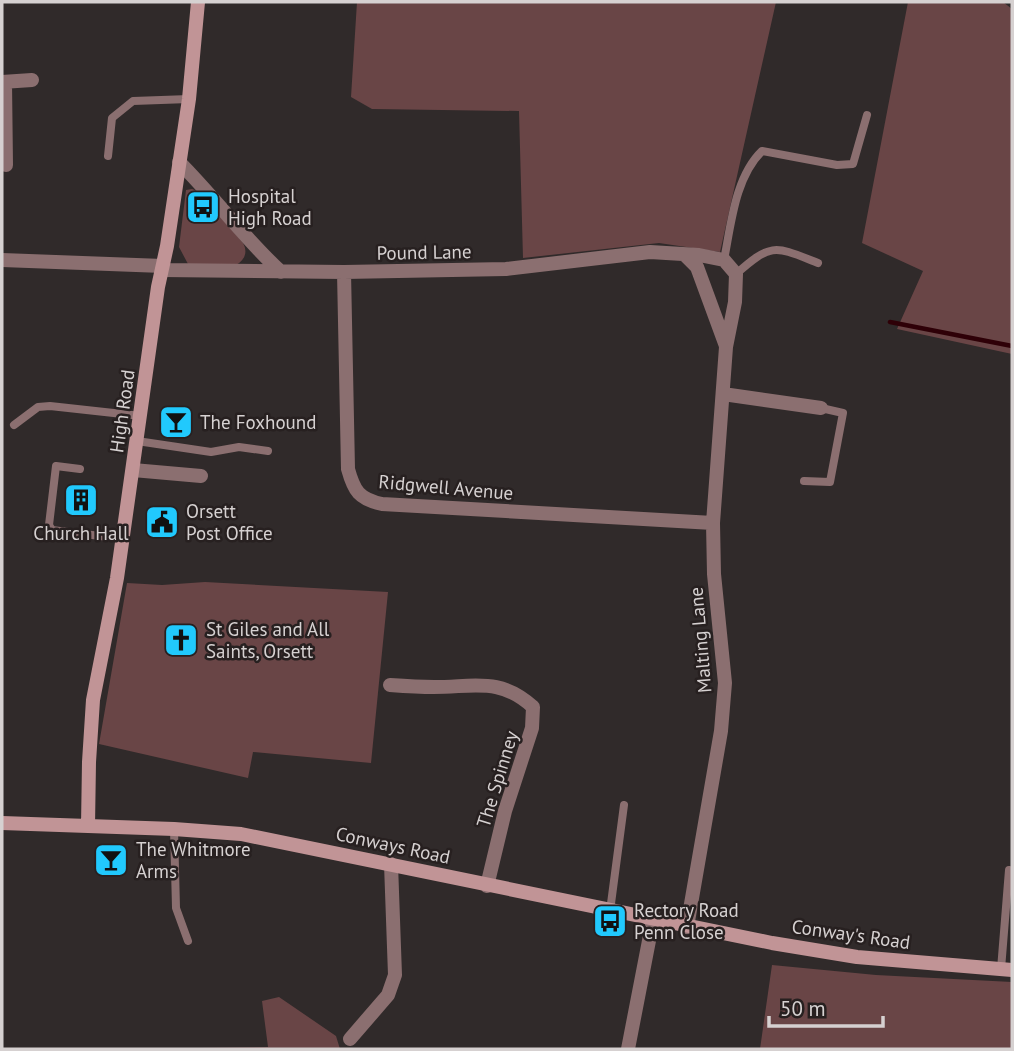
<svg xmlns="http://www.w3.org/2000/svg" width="1014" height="1051" font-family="'PT Sans',sans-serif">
<rect width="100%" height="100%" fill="#302a2a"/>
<path fill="#694546" d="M357,2H776L720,252L659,243L523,258L519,111L372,109L351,97Z
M908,2H1003L1012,9V354L897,329L923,271L862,243Z
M192,189L198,191L243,243C248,252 245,260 236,265L188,264L179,247L186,190Z
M205,582L388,592L371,763L253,752L248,778L99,744L127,583L162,585Z
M772,965L876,975L1012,982V1049H760Z
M279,997L336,1036L340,1049H121L268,1047L262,1001Z"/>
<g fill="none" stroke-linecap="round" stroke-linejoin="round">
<path stroke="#2e0007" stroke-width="4.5" d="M890,322L1012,346"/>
<path stroke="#8b6f70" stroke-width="8" d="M108,156L112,118L133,101L189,99
M724,260C731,225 735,177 762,151L837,165L853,164L867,115
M736,274C772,242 775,246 818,263
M14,425L38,407L50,406L141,416
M137,441L211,452L239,447L268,451
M80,469L56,466L49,525L52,530L124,539
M804,481L830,482L843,413L821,408
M174,829L176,908L188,941
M610,911L624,805
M1001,969L1009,870"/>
<path stroke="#8b6f70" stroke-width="14" d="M2,82L32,80
M5,82L6,165
M179,162C215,198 243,237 281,272
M686,256L697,267L726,346
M2,260L163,266
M162,270L344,272L506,269L650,252L699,255L724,260L736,274L735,302L726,347L713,523L714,574L725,683L721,731L687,927
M344,272L348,469C354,491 359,499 382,504L713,523
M723,394L821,408
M133,470L201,476
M390,685C404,686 419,687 434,687C475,687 500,677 533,707L532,728L505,811L487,886
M350,1039L388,995L395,975L391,864
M628,1049L653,920"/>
<path stroke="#c19496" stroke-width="14" d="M2,823L174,829L241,834L772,943L857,957L1012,970
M88,826L89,762L93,700L117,578L158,287L167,246L189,99L198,2"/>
</g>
<defs>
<g id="bus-square" transform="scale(1.75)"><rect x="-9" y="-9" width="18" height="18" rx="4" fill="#21c9fd" stroke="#272020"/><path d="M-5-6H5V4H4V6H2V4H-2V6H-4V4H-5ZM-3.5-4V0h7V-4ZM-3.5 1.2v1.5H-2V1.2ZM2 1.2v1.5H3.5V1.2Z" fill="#111"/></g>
<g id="bar-square" transform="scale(1.75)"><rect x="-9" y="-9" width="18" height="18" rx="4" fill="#21c9fd" stroke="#272020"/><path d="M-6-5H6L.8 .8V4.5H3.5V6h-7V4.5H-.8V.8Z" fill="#111"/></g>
<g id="building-square" transform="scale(1.75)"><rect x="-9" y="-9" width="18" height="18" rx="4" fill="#21c9fd" stroke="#272020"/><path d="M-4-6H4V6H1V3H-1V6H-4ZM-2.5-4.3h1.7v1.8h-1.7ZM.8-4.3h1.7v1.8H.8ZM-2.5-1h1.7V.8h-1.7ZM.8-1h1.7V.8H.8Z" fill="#111"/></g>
<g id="civic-square" transform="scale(1.75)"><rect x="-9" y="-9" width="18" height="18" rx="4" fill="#21c9fd" stroke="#272020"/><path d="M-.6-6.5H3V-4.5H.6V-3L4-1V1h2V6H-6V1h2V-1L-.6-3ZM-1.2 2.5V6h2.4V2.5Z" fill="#111"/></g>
<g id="church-square" transform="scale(1.75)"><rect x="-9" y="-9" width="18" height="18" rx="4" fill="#21c9fd" stroke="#272020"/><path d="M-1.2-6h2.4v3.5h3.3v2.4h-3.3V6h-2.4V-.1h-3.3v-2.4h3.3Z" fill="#111"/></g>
</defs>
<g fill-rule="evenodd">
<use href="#bus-square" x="203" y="207"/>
<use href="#bar-square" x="176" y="422"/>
<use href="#building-square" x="81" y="500"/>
<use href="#civic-square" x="162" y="522"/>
<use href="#church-square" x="181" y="640"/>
<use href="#bar-square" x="111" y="860"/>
<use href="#bus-square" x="610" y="921"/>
</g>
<g text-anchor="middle" stroke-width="5" stroke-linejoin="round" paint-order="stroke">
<g font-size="19" fill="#d6d1d1" stroke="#272020" text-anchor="start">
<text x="228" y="203">Hospital<tspan x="228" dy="22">High Road</tspan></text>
<text x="200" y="429">The Foxhound</text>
<text x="186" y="518">Orsett<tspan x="186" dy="22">Post Office</tspan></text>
<text x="81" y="540" text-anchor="middle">Church Hall</text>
<text x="206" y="636">St Giles and All<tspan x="206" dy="22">Saints, Orsett</tspan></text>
<text x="136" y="856">The Whitmore<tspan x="136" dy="22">Arms</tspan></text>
<text x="634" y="917">Rectory Road<tspan x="634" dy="22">Penn Close</tspan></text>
</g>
<g font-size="19" fill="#d6d1d1" stroke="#272020">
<text transform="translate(424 252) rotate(-1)" y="7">Pound Lane</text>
<text transform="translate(122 411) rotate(-82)" y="7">High Road</text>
<text transform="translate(446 487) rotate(5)" y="7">Ridgwell Avenue</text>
<text transform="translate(700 640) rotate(-95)" y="7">Malting Lane</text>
<text transform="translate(497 779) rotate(-73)" y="7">The Spinney</text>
<text transform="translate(393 845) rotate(12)" y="7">Conways Road</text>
<text transform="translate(851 934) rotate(8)" y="7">Conway's Road</text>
</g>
</g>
<rect width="1014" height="1051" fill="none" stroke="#d6d1d1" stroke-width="7"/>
<path d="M769 1016v10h114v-10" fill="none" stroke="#d6d1d1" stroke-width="3.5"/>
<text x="780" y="1016" font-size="21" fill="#d6d1d1" stroke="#272020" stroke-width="5" paint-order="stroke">50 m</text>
</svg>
